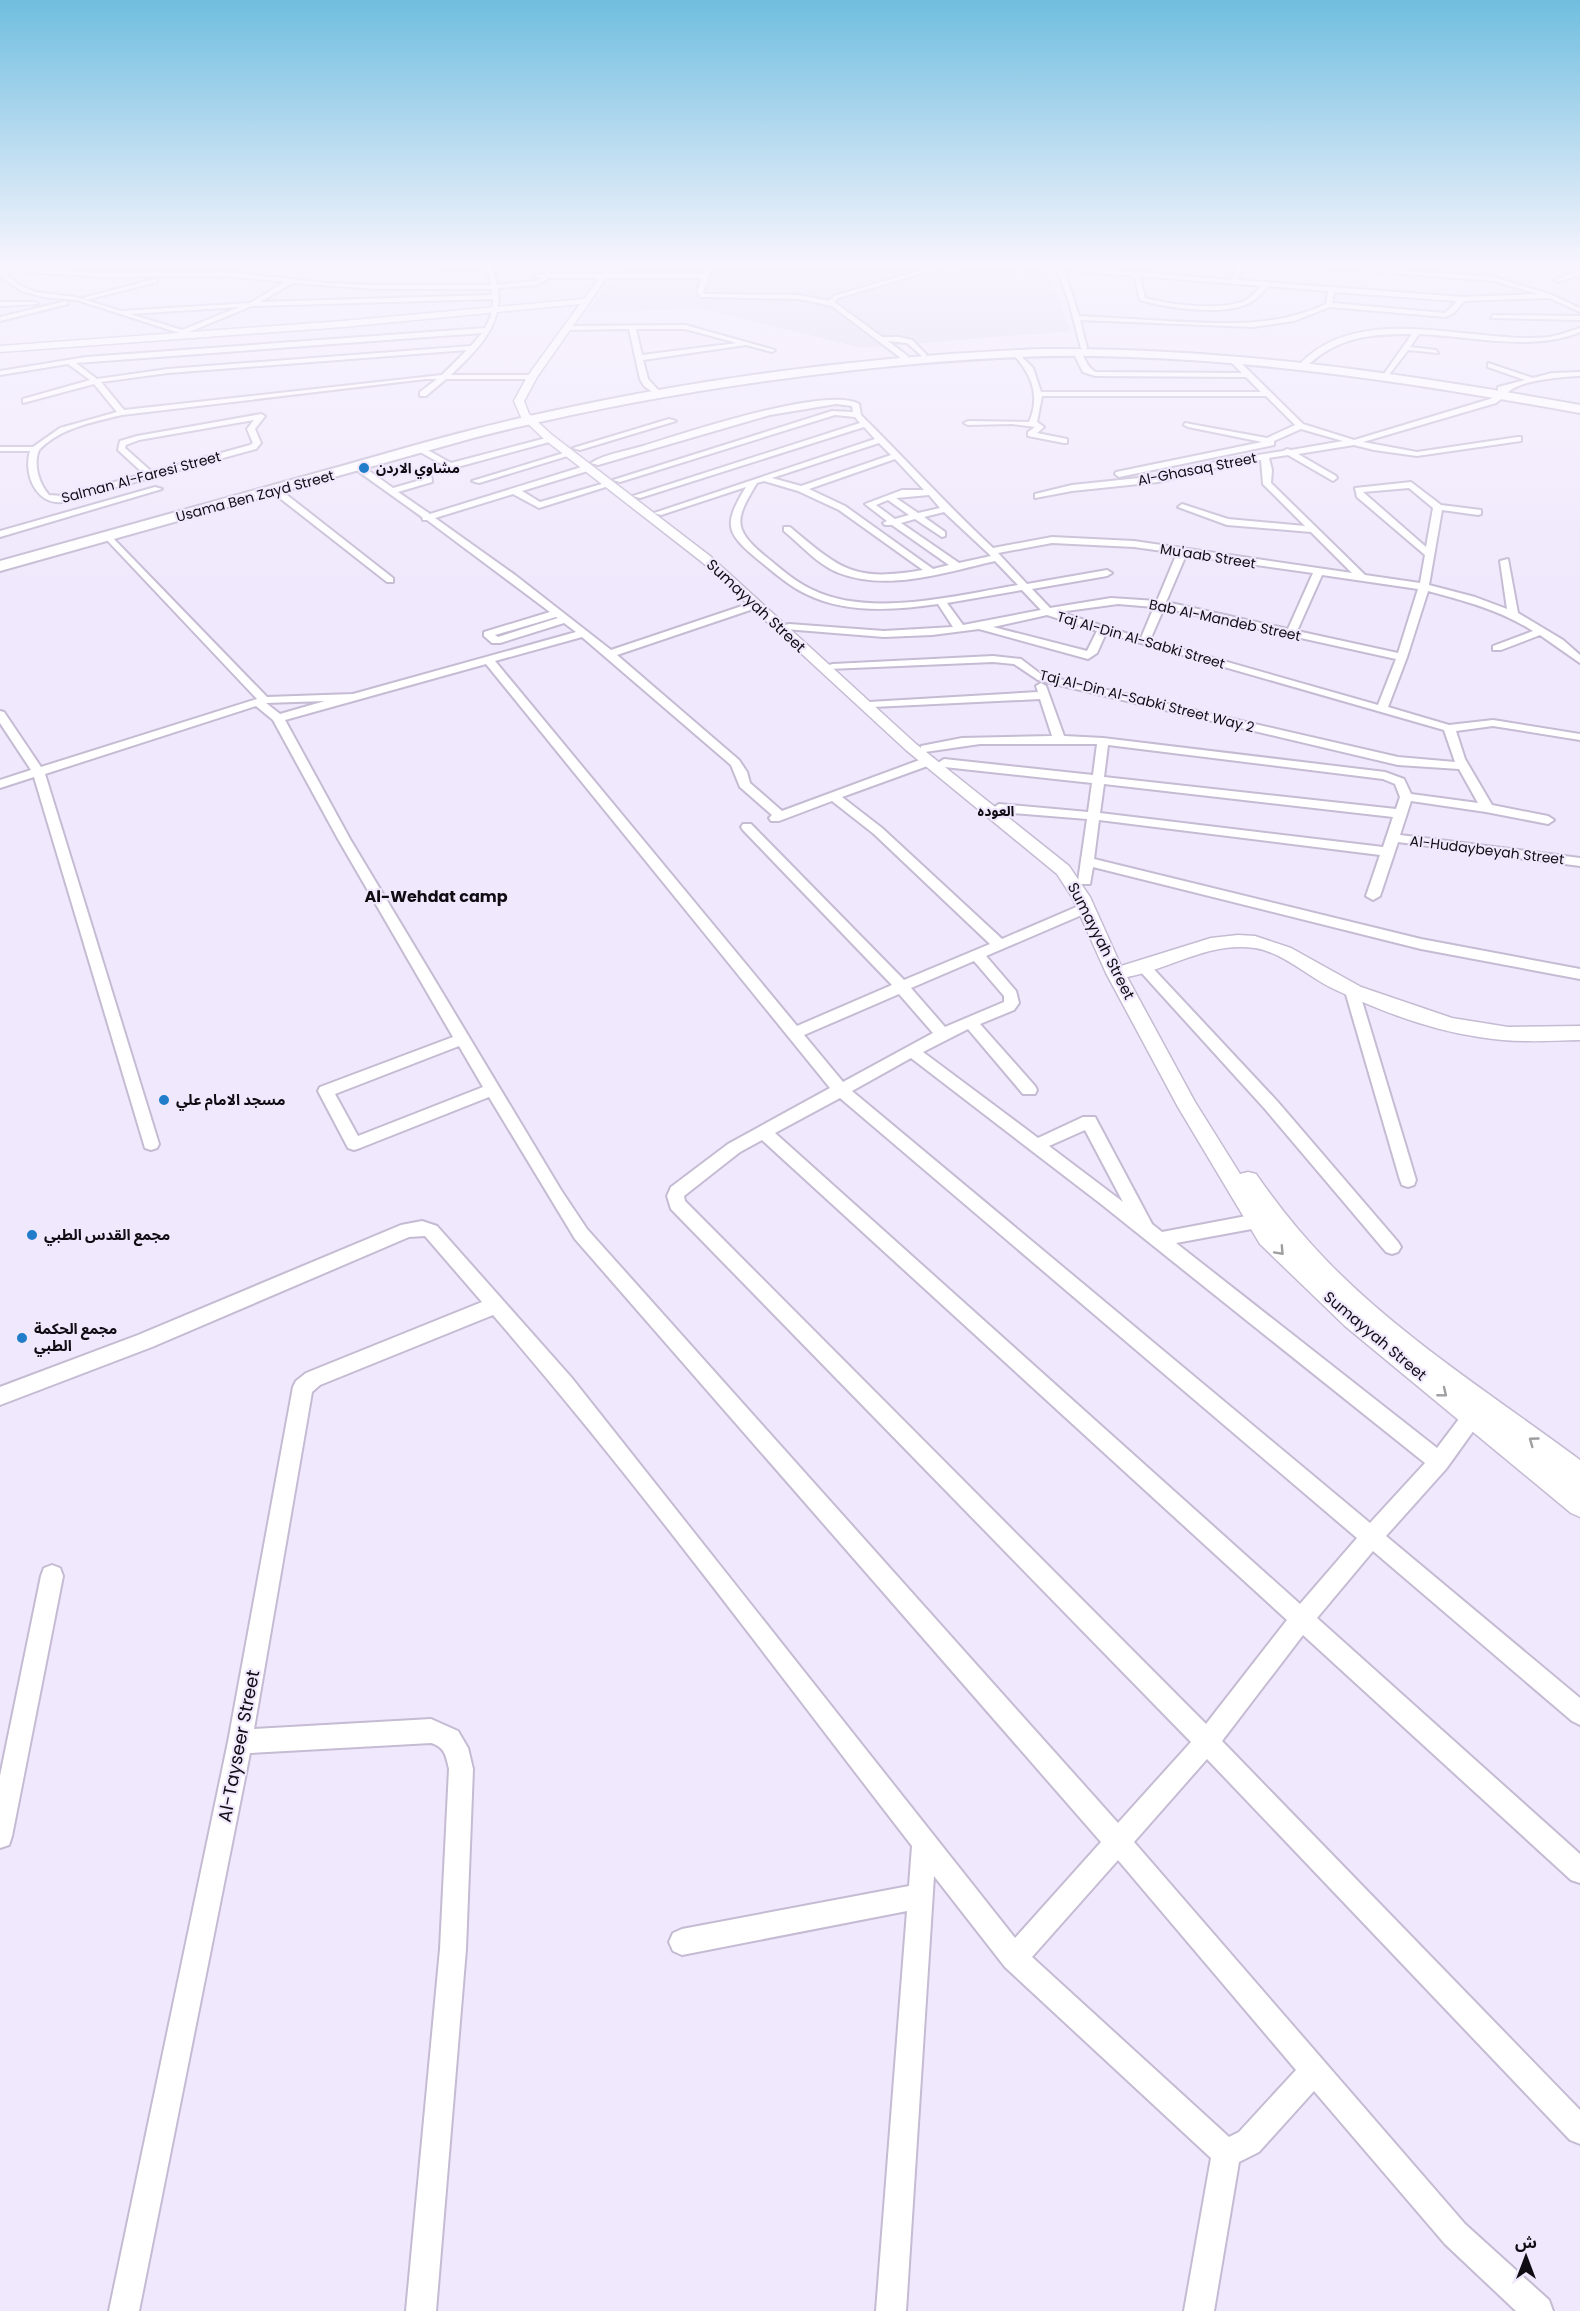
<svg xmlns="http://www.w3.org/2000/svg" width="1580" height="2311" font-family="Poppins,'Noto Sans Arabic',sans-serif">
<rect width="100%" height="100%" fill="#f0e8fc"/>
<path fill="#dedbf0" d="M620,263H1045L1070,331L862,348L698,308L586,313L615,275Z"/>
<g fill="none" stroke-linecap="round" stroke-linejoin="round">
<g stroke="#c5bbd3" stroke-width="4">
<path id="minor" d="M345,263L487,267L486,263H492L497,285L536,281L541,278L534,276L544,274L547,263H553L550,274H704L708,263H714L703,292L705,294L799,295L829,301L834,296L946,263H957L838,298L834,302L882,337H899L912,340L927,355L923,357L907,343L888,341L909,357L902,359L832,306L799,299L701,297L697,292L702,278H548L538,285L498,288C503,326 477,350 451,375H532L535,379H446L426,396H420V392L437,379H426L122,415C93,422 60,428 39,450C33,465 39,483 49,495L63,496L144,474L118,450L120,441L137,436L261,414L265,416L255,429L261,443L256,449L62,502C36,505 23,473 30,451H0V447H33L60,428L117,412L94,384L23,403V399L90,380L68,364L0,375V371L86,357L485,328C491,318 493,310 493,299L252,306L189,332L197,335L195,338L77,300L43,297L22,291L5,280L0,274V266L103,273L226,272L326,283L375,285H491L488,271ZM3,270L103,277L226,276L285,282L250,303L121,311L75,297L35,292L17,284ZM293,283L375,289H492V295L260,302ZM239,307L182,330L130,314ZM482,333L471,346L168,369L97,379L76,363ZM467,350L442,375L124,410L101,382L168,373ZM254,420L247,429L253,443L250,445L152,472L125,448L126,445L139,440Z
M1055,263H1061L1062,266L1232,280L1236,263H1242L1238,280L1462,297L1538,294L1493,281L1263,263H1298L1481,276L1484,274L1552,295L1580,308V312L1549,298L1464,301L1455,312L1446,317L1330,307L1294,321L1253,327L1080,320L1087,348L1084,350L1081,348L1069,302ZM1064,270L1134,276L1140,300C1167,308 1226,317 1251,302C1258,298 1263,292 1268,286L1328,291L1326,304C1275,328 1222,324 1167,321C1138,319 1108,318 1079,316ZM1140,276L1262,286C1256,291 1251,298 1244,301C1219,311 1170,305 1145,298ZM1334,292L1457,301L1445,313L1332,303Z
M1533,263H1546L1525,269L1522,267Z
M1580,271V275L1557,282L1554,280Z
M155,279L157,282L86,300L83,298Z
M66,301L68,304L0,321V317Z
M0,302H35L38,304L0,306Z
M1493,315L1580,316V320L1491,318Z
M685,325L775,350L772,352L746,345L643,360L648,379L662,394L658,396L644,386L640,379L629,329L567,330L564,328L567,326ZM636,329H685L737,343L642,355Z
M1580,328V332C1534,352 1468,336 1419,334L1410,347L1436,350L1438,353L1408,350L1388,376L1384,374L1412,334C1371,334 1340,336 1308,365L1301,363C1362,300 1474,345 1549,337C1560,335 1570,331 1580,328Z
M1077,350C1086,355 1085,367 1096,372L1242,373L1228,359L1235,357L1303,424L1354,440L1490,399L1503,391H1498V387L1525,380L1488,367V363L1533,378L1552,373L1580,372V376C1561,377 1531,379 1514,388C1508,391 1502,399 1496,403L1363,442L1417,452L1518,437H1521V441L1417,456L1374,450L1354,445L1298,454L1336,476L1337,478L1333,481L1288,455L1269,458L1272,470L1271,483L1365,575L1420,583L1425,555L1357,497L1355,488L1411,482L1441,505L1481,510V514L1478,515L1442,510L1429,585L1475,597L1507,609L1500,561L1508,559L1518,613L1563,640L1580,655V663L1540,635L1501,650H1493V646L1533,631C1500,610 1465,601 1428,591L1407,657L1388,707L1449,725L1493,720L1580,734V740L1493,726L1456,731L1465,759L1492,805L1548,816L1554,820L1548,824L1486,812L1411,801L1400,835L1580,858V866L1398,842L1380,896L1373,900L1366,896L1380,855L1099,820L1094,859L1421,939L1580,969V979L1421,949L1093,867L1090,884H1080L1078,881L1087,819L999,812L993,808L999,804L1088,812L1092,783L944,767L938,763L944,759L1093,775L1097,744H980L925,752L921,750V746L962,738L1052,736L1040,699L873,707L867,704L869,702L1038,692L1036,686L1041,683L1046,686L1064,736L1103,738L1385,772L1404,779L1411,794L1478,803L1459,769L1398,765L1038,680L1014,664L993,662L829,669V665L833,664L993,656L1021,659L1042,675L1398,757L1455,762L1444,730L1106,633L1097,653L1088,659L979,629L932,635L884,637L785,629V625L789,624L884,631L953,627L938,604C896,610 846,614 806,594C789,586 776,574 761,562C726,533 722,526 746,487L661,515L654,513L875,439L864,427L640,498L633,496L860,423L855,417L835,415L620,482L613,480L832,411L853,412L852,406L836,404L770,415L598,465L591,463C604,454 627,451 643,446C682,434 827,385 859,404L861,415L868,422C910,464 950,508 993,548L1052,537L1134,541L1352,573L1311,532L1227,525L1178,507L1182,504L1228,519L1305,526L1263,484L1261,460L1220,467L1158,482L1072,491L1035,498V494L1072,485L1158,476L1220,461L1283,451L1287,449L1291,450L1343,441L1301,429L1274,441V445L1119,477L1115,474L1116,472L1262,442L1188,427L1184,425L1185,423L1267,438L1295,425L1266,396H1042L1037,422L1044,427L1037,433L1067,439V443H1064L1028,436V432L1035,427L1012,424L968,425L964,423L968,421L1029,422C1041,395 1031,373 1012,353L1016,351L1033,368L1041,392H1261L1246,377L1095,376L1083,372L1073,352ZM879,443L891,455L801,486L772,478ZM895,459L924,490H902L865,504L887,521L883,523L885,525H892L949,565L933,569L845,506L809,489ZM764,481L798,491L839,510L923,570C854,582 841,570 790,527H784V531C801,545 818,565 839,573C888,592 947,572 995,561L1018,585C958,595 871,618 813,590C795,582 780,568 765,556C731,528 736,518 757,483ZM1409,488L1433,508L1426,547L1363,492ZM929,495L940,508L918,513L896,498ZM888,500L909,515L895,519L876,505ZM944,512L988,553L991,556L959,563L901,523L915,519L942,537L945,536V532L924,517ZM1052,543L1134,547L1177,553L1157,601L1111,598L1050,608L1032,589L1107,576L1112,573L1107,570L1027,584L998,553ZM1186,555L1313,573L1288,629L1166,602ZM1322,575L1418,589L1398,653L1297,631ZM1022,590L1041,610L963,625L947,603ZM1118,604L1154,607L1141,638L1059,612ZM1164,608L1396,659L1378,705L1150,640ZM1047,615L1097,631L1087,651L993,627ZM1108,745L1383,779L1395,784L1400,797L1396,809L1104,777ZM1104,784L1393,817L1383,847L1100,813Z
M669,419L676,421L580,450L573,448Z
M550,437L554,439L553,441L450,469L415,449L422,447L451,463Z
M567,452L574,454L479,483L472,481Z
M355,465H361L393,488L424,479L425,473H431L432,482L398,492L430,514L588,465L592,468L591,470L522,491L540,502L612,481V485L539,508L513,494L435,518L515,575L611,650L751,603H759V607L617,655L739,760L747,772L750,783L782,811L925,758H933V764L842,797L882,828L1002,939L1081,905H1091L1093,908L1091,911L986,956L1016,991L1019,1003L1014,1010L980,1024L1035,1086L1037,1090L1035,1094H1023L968,1029L923,1052L1038,1138L1083,1117H1095L1152,1224L1162,1232L1257,1214L1263,1216L1266,1221L1263,1226L1257,1228L1176,1243L1437,1448L1465,1411L1472,1408L1479,1411L1482,1417L1479,1423L1446,1469L1386,1536L1580,1698V1725L1572,1721L1373,1551L1317,1618L1580,1854V1883L1571,1880L1303,1635L1222,1741L1580,2110V2144L1570,2140L1207,1759L1134,1842L1465,2224L1549,2300L1553,2311H1516L1445,2244L1314,2091L1259,2152L1239,2162L1214,2311H1184L1211,2158L1005,1967L934,1876L906,2311H876L907,1911L682,1955L673,1951L669,1942L673,1933L682,1929L909,1886L912,1846C774,1668 640,1485 493,1315L320,1385L312,1392L254,1729L431,1719L458,1731L468,1748L473,1769L466,1949L436,2311H406L440,1949L449,1769C446,1756 445,1747 431,1743L250,1753L139,2311H109L228,1742L293,1387L296,1381L306,1373L482,1302L425,1236L409,1237L152,1347L0,1405V1387L138,1335L401,1225L422,1221L437,1226L571,1377L1015,1938L1101,1842L575,1239L489,1097L360,1148L354,1150L348,1148L318,1091L320,1087L453,1037L338,839L273,720L256,706L45,774L159,1144L157,1148L151,1150L145,1148L34,777L0,788V780L31,770L0,723V711L4,712L41,767L257,699L105,538L103,536L108,533L267,697L353,694L576,632L564,623L500,643H492L484,636V632L550,612L427,520H423L422,517L355,469ZM556,617L558,618L498,637L495,635ZM582,637L731,765L740,787L772,815L769,818L771,821H779L832,801L874,834L990,944L904,980L751,824H743L741,827L743,830L892,985L797,1026L495,661ZM486,664L830,1088L728,1144L671,1187L667,1196L671,1209L1191,1742L1118,1823L587,1229L561,1190L350,839L285,720ZM325,701L280,714L266,703ZM974,961L1004,996V1002L945,1027L911,988ZM899,994L933,1033L843,1082L804,1035ZM459,1046L483,1087L358,1136L335,1094ZM911,1058L1101,1204L1425,1463L1370,1523L852,1091ZM840,1098L1357,1538L1300,1604L775,1133ZM1085,1130L1123,1202L1049,1146ZM762,1140L1287,1620L1206,1724L685,1201L684,1196L740,1152ZM1118,1860L1296,2070L1239,2132L1229,2137L1032,1957Z
M155,487L162,489L0,537V531Z
M272,488H278L393,578V582H387L272,492Z
M1143,961L1148,963L1277,1101L1398,1242L1401,1247L1398,1252L1392,1254L1386,1252L1265,1109L1138,969L1136,966Z
M1352,986L1359,991L1416,1180L1414,1185L1408,1187L1402,1185L1400,1180L1345,991Z
M52,1565L60,1568L63,1576L12,1836L9,1845L0,1848V1776L41,1576L44,1568Z"/>
</g>
<g stroke="#c5bbd3" stroke-width="3">
<path id="tertiary" d="M610,263H617L537,377L524,401L529,414L552,435L710,556L916,744L1069,866L1090,897L1121,966L1211,938L1238,935L1255,936L1291,948L1361,987L1452,1018L1508,1027L1580,1026V1040C1547,1041 1513,1043 1479,1037C1431,1030 1380,1011 1336,990C1309,978 1285,953 1255,948C1209,941 1170,969 1127,977L1195,1102L1240,1174L1248,1172L1256,1174C1277,1204 1299,1232 1325,1259C1400,1337 1494,1396 1580,1460V1517L1571,1513L1345,1326L1260,1244L1178,1107L1106,973L1072,897L1057,874L906,750L702,562L544,439L521,417L514,401L527,377L580,304L343,327L0,352V346L343,321L584,299Z
M1549,263H1562L1580,269V273Z"/>
</g>
<g stroke="#c5bbd3" stroke-width="4">
<path id="trunk" d="M1042,349C1223,347 1402,373 1580,405V413C1431,386 1281,362 1129,357C1037,353 945,360 854,370C726,384 598,406 473,438L0,571V561C107,531 213,502 320,472C396,451 471,428 548,412C710,376 876,356 1042,349Z"/>
</g>
<use href="#minor" fill="#fff" fill-rule="evenodd"/>
<use href="#tertiary" fill="#fff" fill-rule="evenodd"/>
<use href="#trunk" fill="#fff" fill-rule="evenodd"/>
</g>
<defs><path id="oneway-chevron" d="M-2-3.5L2.5 0L-2 3.5" fill="none" stroke-width="1.6" stroke-linecap="round" stroke-linejoin="round" transform="scale(1.5)"/></defs>
<g stroke="#9f9ea1">
<use href="#oneway-chevron" transform="translate(1280 1251) rotate(47)"/>
<use href="#oneway-chevron" transform="translate(1443 1393) rotate(39)"/>
<use href="#oneway-chevron" transform="translate(1533 1441) rotate(-144)"/>
</g>
<linearGradient id="sky" x2="0" y2="1"><stop stop-color="#70bedf"/><stop offset="0.45" stop-color="#f8f5fe"/><stop offset="1" stop-color="#f8f5fe" stop-opacity="0"/></linearGradient>
<rect width="1580" height="587" fill="url(#sky)"/>
<g fill="#217cc9" stroke="#f0e8fc" stroke-width="2">
<circle cx="364" cy="468" r="6"/>
<circle cx="164" cy="1100" r="6"/>
<circle cx="32" cy="1235" r="6"/>
<circle cx="22" cy="1338" r="6"/>
</g>
<g text-anchor="middle" stroke-width="4.5" stroke-linejoin="round" paint-order="stroke">
<g font-size="14" font-weight="bold" fill="#0f0c14" stroke="#f0e8fc" text-anchor="start">
<text x="376" y="473">مشاوي الاردن</text>
</g>
<g font-size="14" fill="#0f0c14" stroke="#f0e8fc">
<text transform="translate(1197 469) rotate(-11)" y="5">Al-Ghasaq Street</text>
<text transform="translate(141 477) rotate(-15)" y="5">Salman Al-Faresi Street</text>
<text transform="translate(255 496) rotate(-15)" y="5">Usama Ben Zayd Street</text>
<text transform="translate(1208 556) rotate(9)" y="5">Mu'aab Street</text>
<text transform="translate(1225 620) rotate(12)" y="5">Bab Al-Mandeb Street</text>
<text transform="translate(1141 640) rotate(16)" y="5">Taj Al-Din Al-Sabki Street</text>
<text transform="translate(1147 701) rotate(14)" y="5">Taj Al-Din Al-Sabki Street Way 2</text>
<text transform="translate(1487 850) rotate(7)" y="5">Al-Hudaybeyah Street</text>
</g>
<g font-size="14" font-weight="bold" fill="#0f0c14" stroke="#f0e8fc">
<text x="996" y="816">العوده</text>
</g>
<g font-size="15" fill="#0f0c14" stroke="#f0e8fc">
<text transform="translate(756 606) rotate(43)" y="5">Sumayyah Street</text>
<text transform="translate(1101 941) rotate(63)" y="5">Sumayyah Street</text>
<text transform="translate(1375 1336) rotate(40)" y="5">Sumayyah Street</text>
</g>
<g font-size="15" font-weight="bold" fill="#0f0c14" stroke="#f0e8fc" text-anchor="start">
<text x="176" y="1105">مسجد الامام علي</text>
<text x="44" y="1240">مجمع القدس الطبي</text>
<text x="34" y="1334">مجمع الحكمة<tspan x="34" dy="17">الطبي</tspan></text>
</g>
<g font-size="16" font-weight="bold" fill="#0f0c14" stroke="#f0e8fc">
<text x="436" y="902">Al-Wehdat camp</text>
</g>
<g font-size="18" fill="#0f0c14" stroke="#f0e8fc">
<text transform="translate(239 1746) rotate(-79)" y="6">Al-Tayseer Street</text>
</g>
</g>
<g transform="translate(1526 2257)" stroke="#f0e8fc" stroke-width="4.5" paint-order="stroke">
<path d="M0-4.5L10 22L0 15L-10 22Z" fill="#0f0c14"/>
<text y="-9" font-size="16" font-weight="bold" text-anchor="middle" fill="#0f0c14">ش</text>
</g>
</svg>
